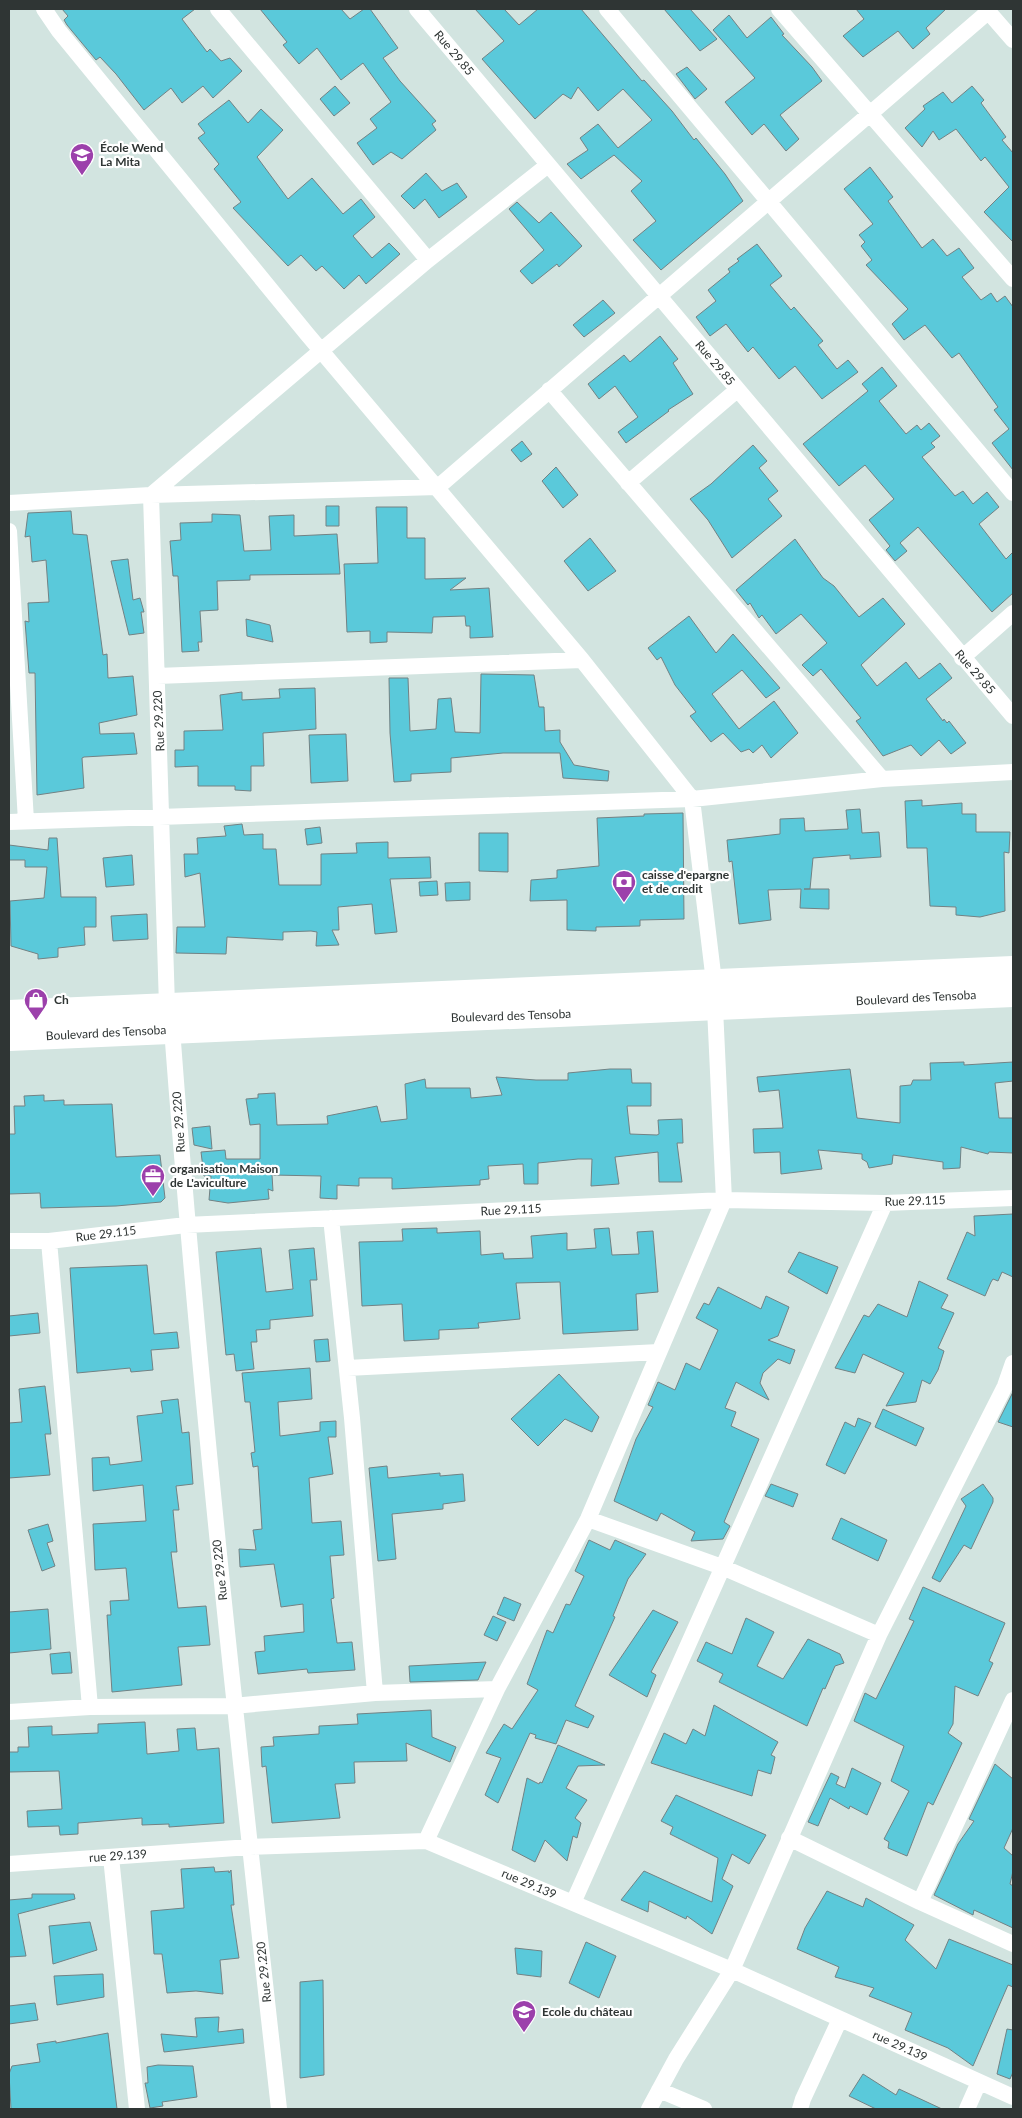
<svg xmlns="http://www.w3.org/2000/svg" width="1022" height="2118" font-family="Lato,sans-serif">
<rect width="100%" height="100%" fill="#d2e4e0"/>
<path fill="#5ac9da" stroke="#728284" d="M62,9H195L182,19L207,52L210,49L221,61L230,58L242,71L213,98L203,86L182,103L171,88L144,110L116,74L100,57L96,60L67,25L64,20L68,16Z
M260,9H341L350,19L364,9H370L398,48L383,58L400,81L436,121L432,124L436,130L402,159L391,152L373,165L357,143L377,128L370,119L391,102L363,63L341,80L317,48L299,64L283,45L287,42Z
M475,9H504L519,25L538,9H581L642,81L644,80L672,111L694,140L696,138L725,174L743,201L661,270L633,240L656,221L631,191L642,181L614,155L581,179L567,164L588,150L580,138L598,124L618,148L652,120L623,89L598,111L578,87L571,99L563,94L535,119L482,59L504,41Z
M664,9H690L717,39L700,51Z
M856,9H946L926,28L930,34L913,49L898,31L863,57L843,36L864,19Z
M729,15L747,38L771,17L784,34L782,35L812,67L822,81L780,115L799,139L786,151L764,124L752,135L725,102L755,78L713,30Z
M687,67L707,89L695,99L676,74Z
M335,86L350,103L334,116L320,99Z
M972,86L984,100L981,103L1006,137L1002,140L1013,153V242L984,212L1009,187L985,157L981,161L956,129L939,140L933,131L922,147L905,128L925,109L923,106L943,92L952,103Z
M229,100L248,123L261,109L283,130L257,157L288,199L312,178L343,214L361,199L375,217L353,236L372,258L389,243L400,254L366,284L359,275L344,289L322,266L316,271L301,255L288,266L233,208L241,202L214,169L219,164L198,138L205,133L198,124Z
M870,167L893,197L888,201L922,248L933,239L947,256L959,248L974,268L962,277L981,300L991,293L997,302L1005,296L1013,307V470L992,443L1009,429L994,410L998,407L959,353L952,358L925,325L904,340L892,324L908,309L866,265L872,260L861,246L865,242L859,235L873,224L844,189Z
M426,173L442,191L457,183L467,197L439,218L425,199L414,209L401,196Z
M517,202L539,223L551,212L582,246L559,267L557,264L532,284L520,271L544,250L509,209Z
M757,244L782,276L770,285L791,310L794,307L823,341L818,345L837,369L848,360L858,372L822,399L795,366L779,379L753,347L748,352L726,324L710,336L696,317L716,301L708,290L730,272L728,269L739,261L737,259Z
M603,300L615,313L584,337L573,325Z
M660,336L678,359L673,363L693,394L668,410L669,411L626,443L618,432L638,417L615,386L599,399L588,384L624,355L630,362Z
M882,367L897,386L879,401L906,434L917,425L921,430L929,423L940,436L931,443L935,447L922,457L955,496L963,491L973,504L987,492L999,507L979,524L1006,559L1013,552V593L992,612L918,527L900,543L907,551L895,561L886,550L890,546L869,520L894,499L865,465L839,486L803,444L868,391L862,384Z
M522,441L532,454L521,462L511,450Z
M753,445L767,461L759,468L778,491L768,499L782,516L732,558L708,520L690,499L711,484Z
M556,467L578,495L563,508L542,481Z
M326,506H339V526H326Z
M376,507H407V538H425V579L466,578L450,590L489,588L493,637L470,638V626H466L465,616L433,617L432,633L387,632V642L370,643V631L347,632L344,564L378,563Z
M71,511L73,534L87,535L103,655L107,654L108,678L133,676L137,715L99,723L100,734L134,733L137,754L84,757L82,758L84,788L37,795L35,673H29L25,621L29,622L28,603L49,602L46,560L32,562L30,536L25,537L28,513Z
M212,514L240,515L244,551L271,550L269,516L294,515V536L337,534L340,574L250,575V580L217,581L218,610L200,611L202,642H198L199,651L182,652L178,576H173L170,541L181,540L180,523L212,522Z
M590,538L616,571L588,591L564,561Z
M795,539L823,578L834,586L859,617L883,598L905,624L861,665L877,686L906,662L919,679L940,663L952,678L926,699L943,721L944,719L947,723L949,721L966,743L951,754L939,740L921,756L911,745L883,756L856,721L861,718L821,669L813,676L802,665L827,643L801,614L776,634L762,615L759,618L750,603L748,605L736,590Z
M128,559L133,600L140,598L144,612H141L144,633L129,635L111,561Z
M689,616L716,653L733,634L780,688L766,698L742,670L712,694L739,729L774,701L798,733L771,758L762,745L753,753L749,749L741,752L723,733L711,742L690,716L696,712L675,685L661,657L657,660L648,648Z
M246,619L270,625L273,642L247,636Z
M481,674L534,675L539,707H544L545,731L560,730V742L574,765L609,771L608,781L563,778L560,753H503L451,758V772L411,774V781L394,782L390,733L389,678H408L410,731L436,729L438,699L451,698L455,732L480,733Z
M315,688L316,729L263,733L264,766H251V791L235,790V786H198V766L175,767V750H184V731L223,730L220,695L242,692V700L280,698L279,689Z
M346,734L348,781L311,783L309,735Z
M922,800V806L962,803V814H976V832H1010L1009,853L1004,852L1005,911L980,917L956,915V907L930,906L927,848H907L905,801Z
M860,809L862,833L879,832L881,857L850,859V855L813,858L810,889H804H829V909L800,908L801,889L768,890L771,920L739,924L732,861L729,862L727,840L780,834V819L804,818L805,831L848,829L846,810Z
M683,813L684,919L640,920V926L596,927V931L567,930V900L530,901L531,880L557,878V870L599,866L597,818L644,816V814Z
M242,824L244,835L263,834V849H276L279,885H321V854L357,853L356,843L388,842V858L430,857L431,878L390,879L397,932L375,934L372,904L338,907L339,930H332L339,945L316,946L317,932L311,931L283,932V940L227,937L226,954L176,953L177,927H205L200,873L185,877L184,854H198L197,838L226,836L224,826Z
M320,827L322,843L307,845L305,829Z
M479,833H508V872L479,871Z
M49,838H57L61,897H96V927H84L85,945L58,948V957L38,959V954L11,946L10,901L44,898L47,867H25V860H9V845L48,850Z
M132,855L134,885L106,887L103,858Z
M437,881L438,895L420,896L419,882Z
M470,882V900L446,901L445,883Z
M147,914L148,939L113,941L111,916Z
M964,1062V1065L1013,1062V1081L995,1083L999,1118H1013V1153L989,1152L988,1154L961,1147L960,1168L943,1169V1162L893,1155L892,1164L869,1168L867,1162L862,1159V1154L818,1150L822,1169L781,1174L780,1152L754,1153L753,1129L783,1128L779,1090L759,1092L757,1077L850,1069L857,1118L900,1123V1086L911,1085L913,1080H931L930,1063Z
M610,1069H631L632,1083H651V1106H627L630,1134L657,1135L659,1134L658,1120L682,1119L683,1143H677L682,1182H659L658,1152L615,1157L619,1184L591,1186L592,1159H578L538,1163V1184H524L523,1164L488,1166L489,1179L480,1180V1185L392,1189V1178H359V1186L337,1185V1199L320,1198L321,1176L272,1175L273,1191L268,1189L269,1199L228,1203L209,1200L211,1176H204L201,1152L225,1150L226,1159H260V1124L250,1125L246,1099L258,1098V1094L275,1093L277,1125L328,1124L327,1116L377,1106L381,1122L407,1119L405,1084L425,1079L426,1088H470L471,1098L502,1095L496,1077L536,1080H568V1073Z
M44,1095V1101L64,1100V1105L112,1104L116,1157L160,1155L165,1198L161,1202L116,1206L41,1208L40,1193L9,1194V1134H15L14,1106H25L24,1096Z
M210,1126L212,1149L194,1145L192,1128Z
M1013,1214V1277L1002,1272L998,1281L993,1279L991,1282L985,1296L947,1279L967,1232L975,1236L974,1216Z
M437,1228V1233L480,1231L481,1255L503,1253L504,1259L533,1258L531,1236L567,1233V1250L596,1248L594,1229L609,1228L612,1255L639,1254L637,1232L653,1231L658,1292L636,1294L638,1330L563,1334L560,1282L516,1283L520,1319L478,1323L479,1328L439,1330V1339L404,1341L402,1304L362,1306L359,1242L403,1241L402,1229Z
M261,1248L266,1292L293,1289L289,1250L314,1248L317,1280H310L313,1316L270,1320V1329L256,1330L257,1342H251L254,1369L236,1371L234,1354L226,1355L216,1252Z
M799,1252L838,1267L827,1294L788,1272Z
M147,1265L154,1334L177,1332L179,1348L151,1350L153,1370L131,1372L130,1368L77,1373L70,1268Z
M919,1281L948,1295L941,1308L954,1313L938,1348L944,1351L938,1370L930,1384L922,1380L916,1402L886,1406L904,1373L863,1354L855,1373L835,1368L864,1315L869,1317L878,1304L907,1317Z
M718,1287L761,1309L766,1296L789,1307L778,1336L768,1340L795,1350L790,1364L778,1359L763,1373L760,1383L769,1400L736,1382L725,1408L736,1412L731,1426L759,1439L724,1522L730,1526L723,1539L691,1541L695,1532L661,1513L657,1521L614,1501L636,1439L653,1407L648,1405L658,1382L675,1390L686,1363L700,1370L718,1330L696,1318L704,1303L709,1305Z
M38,1313L40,1333L9,1336V1316Z
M328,1339L330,1361L316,1362L314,1340Z
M310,1368L312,1399L278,1402L280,1436L320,1431V1422L336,1421V1437H328L333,1474L309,1478L312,1523L341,1521L344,1555L330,1556L334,1598L331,1599L337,1643L352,1642L355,1670L308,1673L307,1669L258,1674L255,1652L265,1651L264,1636L304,1632L303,1604L281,1607L274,1564L240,1567L239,1549L256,1550L253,1530L262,1529L258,1466L253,1467L251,1453L255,1452L250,1402H245L242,1373Z
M559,1374L599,1417L592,1432L565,1419L538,1446L511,1419Z
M45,1386L51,1434H45L50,1475L9,1478V1423L22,1422L19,1389Z
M1013,1392V1427L998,1422Z
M178,1399L182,1433L189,1432L193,1484L176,1486L179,1510H173L177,1552H171L178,1608L206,1606L210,1645L178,1647L182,1685L112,1692L107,1615H111L110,1601L129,1600L126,1568L95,1570L93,1524L146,1521L143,1485L93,1491L92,1458L109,1457L110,1465L142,1461L137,1416L163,1413L161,1401Z
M883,1409L924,1428L916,1446L875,1427Z
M858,1418L871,1423L845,1474L826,1465L845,1422L855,1427Z
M387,1466L388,1478L440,1473V1476L463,1474L465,1501L443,1504V1509L392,1514L396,1559L378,1561L369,1468Z
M771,1484L798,1494L793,1507L765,1496Z
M983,1484L993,1498V1502L971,1549L964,1545L940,1582L932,1578L966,1506L961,1499Z
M841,1518L887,1540L878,1561L832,1539Z
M48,1524L53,1541L47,1543L55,1566L42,1571L28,1530Z
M589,1540L610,1550L615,1540L646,1554L628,1579L613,1616L615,1617L575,1706L594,1716L588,1728L566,1720L556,1744L535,1738L536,1735L530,1733L498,1803L485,1795L501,1758L486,1753L504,1724L512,1729L538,1690L527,1684L547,1630L553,1633L566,1604L570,1605L584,1576L575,1571Z
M923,1587L1005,1623L989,1661L993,1663L978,1696L955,1686L953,1724L948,1733L962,1743L933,1805L928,1802L907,1856L888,1848L889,1842L884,1839L909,1791L891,1781L904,1746L854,1721L865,1693L876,1699L914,1621L909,1619Z
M504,1597L521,1604L514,1621L497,1614Z
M48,1609L51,1649L9,1653V1612Z
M653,1610L678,1622L651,1672L656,1675L647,1697L609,1675Z
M493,1616L506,1622L497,1641L484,1635Z
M746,1618L774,1632L757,1666L783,1679L808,1639L840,1654L844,1663L835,1666L825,1689L823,1688L807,1726L719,1682L723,1674L697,1661L706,1642L732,1654Z
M70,1652L72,1673L52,1674L50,1654Z
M486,1662L478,1680L410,1682L409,1666Z
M714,1705L778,1742L771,1755L775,1757L771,1774L758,1770L752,1796L651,1763L664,1733L686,1744L693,1729L705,1736Z
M431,1710L432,1737L456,1747L450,1762L406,1743L407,1761L354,1762L355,1783L335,1784L340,1818L272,1823L266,1766L262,1767L261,1747L274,1746L273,1737L319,1734V1726L358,1724L357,1714Z
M145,1722L147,1754L179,1751L177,1729L195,1728L197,1750L219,1748L224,1823L169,1827V1824L142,1825V1818L78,1823V1834L60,1835L59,1826L28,1827L27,1811L62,1809L59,1771L9,1772V1752H18V1747H29L28,1727L52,1726V1735L98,1733V1724Z
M558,1745L605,1765L578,1766L566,1788L587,1800L575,1818L581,1823L577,1838L573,1836L567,1861L545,1840L535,1862L512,1850L527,1778L539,1784L540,1782L542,1783Z
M995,1764L1013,1779V1828L1004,1848L1013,1856V1871L1010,1884L1013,1886V1928L974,1910L973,1915L934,1895L958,1844L974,1821L969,1819Z
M852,1768L881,1783L867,1815L850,1806L849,1809L830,1798L818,1826L808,1822L831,1773L839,1777L836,1784L845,1788Z
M676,1795L766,1835L749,1864L732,1854L722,1879L733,1886L712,1934L687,1916L686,1919L649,1901L648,1912L621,1900L644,1871L712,1902L718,1858L670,1834L673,1827L661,1821Z
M214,1867L215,1872L229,1871V1873L231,1870L234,1905H231L239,1958L220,1960L223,1994L196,1991L167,1993L162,1954H154L151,1911L184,1908L181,1869Z
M827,1891L863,1907L866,1898L914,1925L905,1940L936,1969L949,1939L1013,1965V1987L1008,1985L973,2066L948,2048L905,2030L912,2013L869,1996L874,1988L835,1977L839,1967L797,1949L805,1928Z
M32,1894H74L75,1899L18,1914L26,1956L9,1957V1900L32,1898Z
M90,1922L97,1950L53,1964L49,1926Z
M586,1942L616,1956L599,1998L569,1983Z
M515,1948L542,1951L541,1977L517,1974Z
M103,1974L104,1997L57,2005L54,1976Z
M323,1980L324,2075L300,2078V1982Z
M35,2003L38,2020L9,2024V2006Z
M219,2017L218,2032L243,2029L244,2043L164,2052L161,2034L197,2037L195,2018Z
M1007,2029L1013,2030V2072L1010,2079L997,2074Z
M108,2033L117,2109H11L9,2074L12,2066L40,2062L37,2044L56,2041V2043Z
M158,2065L193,2066L197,2097L162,2102L163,2106L150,2108L145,2083H148L147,2067Z
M863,2074L896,2095L899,2089L942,2109H876L849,2096Z"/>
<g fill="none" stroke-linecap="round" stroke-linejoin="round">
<path stroke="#fff" stroke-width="16" d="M44,9L59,31L307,334L582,660L692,799L714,982
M218,9L428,260
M417,9L1013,716
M607,9L1013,493
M779,9L1013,279
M986,9L1013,40
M549,390L882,779
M628,483L737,390
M9,503L151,495L438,487L989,11
M9,531L26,821
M962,658L1013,613
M157,676L582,660
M9,822L692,799L882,779L1013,772
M167,1006L151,495L428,260L548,165
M172,1029C199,1390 239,1750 279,2109
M331,1218L352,1418L375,1693
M9,1241H49L186,1225L724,1200L885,1203L1013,1198
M49,1241L90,1707
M347,1368L659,1352
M588,1519L722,1567L879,1635
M9,1712L90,1707L233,1706L375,1693L497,1689
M789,1838L920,1902L1013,1944
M426,1841L497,1689L588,1519L724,1200L715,1008
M111,1857L137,2109
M9,1864L250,1847L426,1841L732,1970L1013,2097
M920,1902L1013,1700
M573,1903L885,1203
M659,2090L704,2109
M649,2109L676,2059L732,1970L879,1635L1005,1386L1013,1363
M800,2109L803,2099L840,2019
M967,2109L979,2082"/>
<path stroke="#fff" stroke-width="26" d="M9,1013L1013,969
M9,1038L1013,994"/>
</g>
<defs>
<g id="school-pin" transform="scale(1.25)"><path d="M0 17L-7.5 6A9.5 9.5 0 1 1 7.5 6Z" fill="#9c40ab" stroke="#fff"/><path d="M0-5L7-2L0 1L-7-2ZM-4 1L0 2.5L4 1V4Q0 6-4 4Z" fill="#fff"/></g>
<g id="bank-pin" transform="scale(1.25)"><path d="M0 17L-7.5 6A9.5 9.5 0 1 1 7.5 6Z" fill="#9c40ab" stroke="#fff"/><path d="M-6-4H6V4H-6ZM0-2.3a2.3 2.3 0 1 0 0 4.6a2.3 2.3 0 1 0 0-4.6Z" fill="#fff"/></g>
<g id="shop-pin" transform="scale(1.25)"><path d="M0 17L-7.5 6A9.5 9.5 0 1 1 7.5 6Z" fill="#9c40ab" stroke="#fff"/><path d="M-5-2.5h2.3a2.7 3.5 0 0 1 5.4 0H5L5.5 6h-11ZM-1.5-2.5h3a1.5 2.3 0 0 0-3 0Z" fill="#fff"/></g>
<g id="office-pin" transform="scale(1.25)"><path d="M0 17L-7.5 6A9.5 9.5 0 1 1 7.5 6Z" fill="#9c40ab" stroke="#fff"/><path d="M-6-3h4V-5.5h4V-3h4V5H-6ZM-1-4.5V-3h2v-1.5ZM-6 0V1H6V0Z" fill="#fff"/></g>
</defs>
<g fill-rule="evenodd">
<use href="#school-pin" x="82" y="155"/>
<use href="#bank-pin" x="624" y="882"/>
<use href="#shop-pin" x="36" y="1000"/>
<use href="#office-pin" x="153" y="1176"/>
<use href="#school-pin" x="524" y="2012"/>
</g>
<g text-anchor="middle" stroke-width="4.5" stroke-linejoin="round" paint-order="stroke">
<g font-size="12" fill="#2f3534" stroke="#fff">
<text transform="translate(454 53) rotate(50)" y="4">Rue 29.85</text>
<text transform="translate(715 363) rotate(50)" y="4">Rue 29.85</text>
<text transform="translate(975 672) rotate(49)" y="4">Rue 29.85</text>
<text transform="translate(159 721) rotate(-93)" y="4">Rue 29.220</text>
<text transform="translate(916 998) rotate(-3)" y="4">Boulevard des Tensoba</text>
<text transform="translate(511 1016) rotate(-2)" y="4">Boulevard des Tensoba</text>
<text transform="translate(106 1033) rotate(-3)" y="4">Boulevard des Tensoba</text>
<text transform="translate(179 1122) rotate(-94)" y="4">Rue 29.220</text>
<text transform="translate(915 1201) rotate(-2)" y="4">Rue 29.115</text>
<text transform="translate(511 1210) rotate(-3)" y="4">Rue 29.115</text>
<text transform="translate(106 1234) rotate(-7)" y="4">Rue 29.115</text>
<text transform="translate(220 1570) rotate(-96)" y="4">Rue 29.220</text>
<text transform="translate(118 1856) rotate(-4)" y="4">rue 29.139</text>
<text transform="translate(529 1884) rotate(23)" y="4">rue 29.139</text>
<text transform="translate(264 1972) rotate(-96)" y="4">Rue 29.220</text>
<text transform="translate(900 2046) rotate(24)" y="4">rue 29.139</text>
</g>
<g font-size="12" font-weight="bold" fill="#2f3534" stroke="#fff" text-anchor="start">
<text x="100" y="152">École Wend<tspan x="100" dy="14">La Mita</tspan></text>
<text x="642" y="879">caisse d'epargne<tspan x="642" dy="14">et de credit</tspan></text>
<text x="54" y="1004">Ch</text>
<text x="170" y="1173">organisation Maison<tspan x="170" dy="14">de L'aviculture</tspan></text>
<text x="542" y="2016">Ecole du château</text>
</g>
</g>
<rect width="1022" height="2118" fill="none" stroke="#2f3534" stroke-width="20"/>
</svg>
